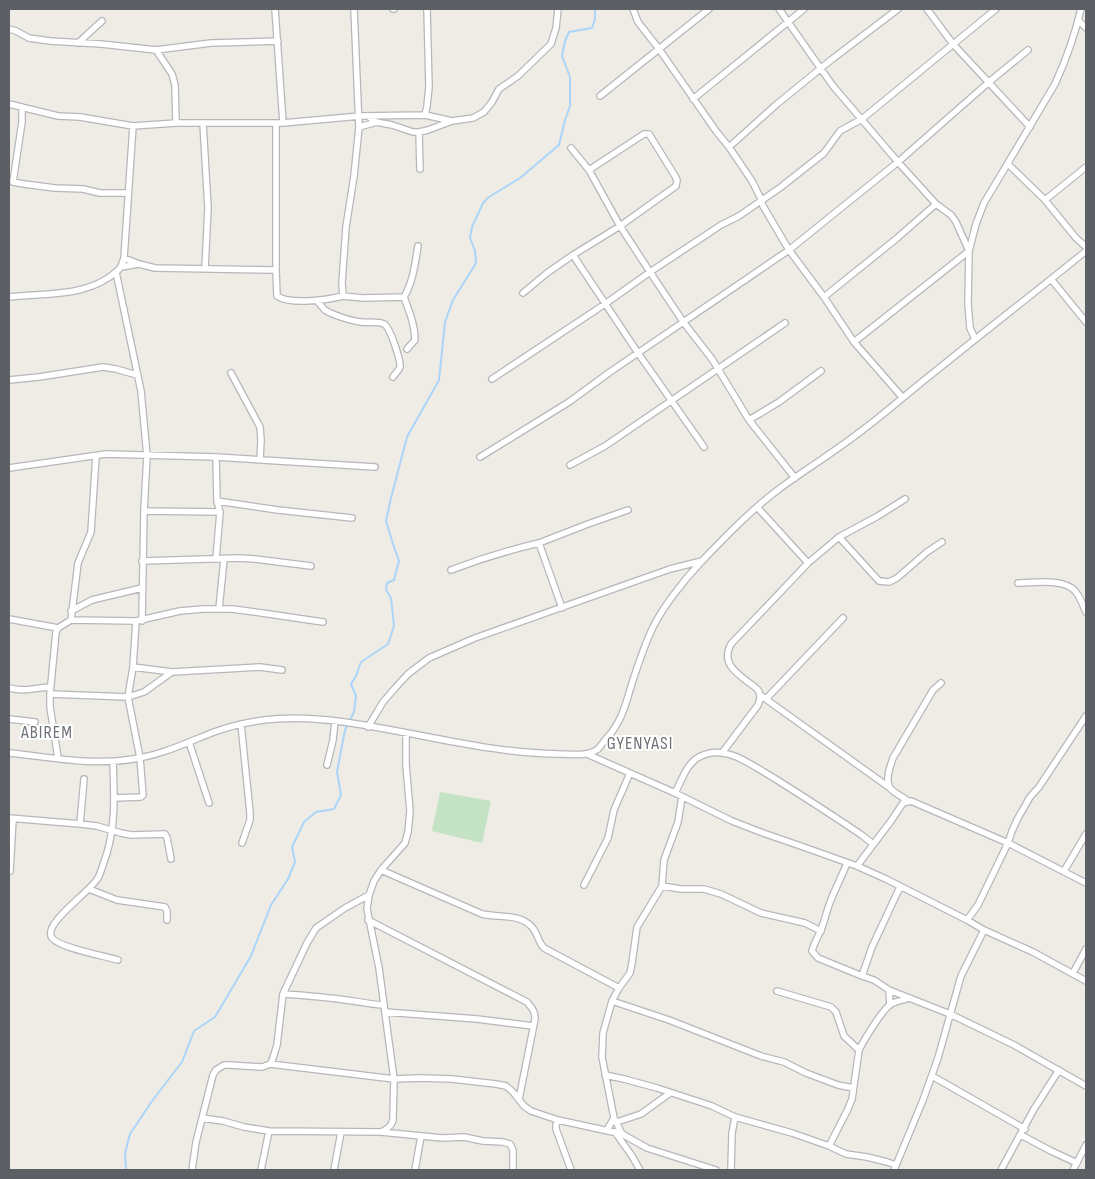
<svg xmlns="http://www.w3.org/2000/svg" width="1095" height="1179" font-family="'Sofia Sans Condensed',sans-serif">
<rect width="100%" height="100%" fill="#eeece5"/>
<path fill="#c3e3c4" d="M440,792L491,801L482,843L432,831Z"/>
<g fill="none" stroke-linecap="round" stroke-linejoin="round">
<path stroke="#abd5f8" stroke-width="2" d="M126,1170L125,1153L130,1134L152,1101L182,1062L194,1031L215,1017L251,956L271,905L288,879L295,862L292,847L304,822L316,812L334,809L341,795L337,772L345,730L354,712L356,696L351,684L356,676L361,662L388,644L394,626L391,598L386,590L387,583L394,580L399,561L393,544L386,521L391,498L407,437L439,380L445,322L453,300L476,263L475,251L470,238L472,227L483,203L489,197L520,178L559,145L565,120L570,106V77L562,56L565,41L569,32L592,28L595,19V9"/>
<g stroke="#b5b7ba" stroke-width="8">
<path id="minor" d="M275,9L283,123
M393,9H394
M633,9L638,22L659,49L716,131L729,147L752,181L760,197L763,206L789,250L824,297L854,342L902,397
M779,9L833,86L898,162L936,204L951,215L956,222L969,251L854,342
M927,9L953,44L1030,127
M1079,21L1086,28
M9,29L16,31L29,38L50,41L101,44L156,50L211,43L278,41
M78,43L102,21
M156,50L172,74L175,85L176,123
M600,96L709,9
M693,99L804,9
M9,104L58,116L80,117L133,126L176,123H283L360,116L425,115L452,121
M22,107V122L13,182L24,184L55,188L83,189L100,193H128
M425,115L427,106L429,87L427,9
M368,116L376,122L392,125L413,132H419L420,169
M203,123L208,208L205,269
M276,123V270L277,296C290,305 327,300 343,296L342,283L346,227L354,176L359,127L354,9
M359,127L377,122
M419,132L428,130L452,121L473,118L484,112L492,102L499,89L518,76L551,44L556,28L558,9
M729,147L777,104L831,60L898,9
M571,148L589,170L620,226L650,272L684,323L712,359L749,420L795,478
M1008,164L1045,200L1076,238L1086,247
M1045,200L1086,167
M573,255L638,353L704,447
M124,258L133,126
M121,267L139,264
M116,272L141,391L147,456L144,511L142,621
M1051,279L1086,322
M523,293L547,273L573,255L620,226L676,186L677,180L675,176L649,134H644L589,170
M343,296L363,298L404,297C413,282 415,264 418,246
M9,297C42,293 79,297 108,278C112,275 117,272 120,268C122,265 123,261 124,258L139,264L155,268L276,270
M404,297C409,311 415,325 415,340L407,349
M824,297L896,239L936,204
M317,301C320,304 322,307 325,310C332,315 352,321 361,322C368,323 378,321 384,324C390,327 401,361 400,367C399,370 395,374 393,377
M975,339L970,328L968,304L969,251L976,224L984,203L1055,84C1066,60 1075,34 1081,9
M231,373L260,427L261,440L260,460
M492,379L605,304L650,272L721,225L739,216L781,187L824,153L840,131L862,119L996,9
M9,380L39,377L103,367L116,369L137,375
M749,420L779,402L821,371
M216,457L217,501L220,512L216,559
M480,457L569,402L610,372L789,250L898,162L989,82L1028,50
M570,465L605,446L785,323
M9,468L106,454L216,457L375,467
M217,501L278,510L352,518
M757,507L808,563
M144,511L220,512
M839,537L878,516L905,499
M539,543L588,524L628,510
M142,561L239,558L255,559L311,566
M451,570C480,559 509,550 539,543L562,608
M1018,583C1034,583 1063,578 1075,591C1080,596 1083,606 1086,612
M219,609L224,559
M71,611L92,600L100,598L142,588
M9,619L58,628
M71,620L78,563L91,532L96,456
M133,667L172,672
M9,688C24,692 35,688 50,687
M50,694L128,697L144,692L172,672L260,667L282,670
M760,695L890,788
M766,699L843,618
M9,719L35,722
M241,724L250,813V820L242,843
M368,727L383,702L396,687L408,674L429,658L475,638L670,569L702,561
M189,742L209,803
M9,753C50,757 92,766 133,759C162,755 188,742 214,732C258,716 299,716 344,722C416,732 486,753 559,754C572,754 587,757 598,749C601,746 603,742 606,739C623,721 626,702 633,680C638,665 643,650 649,636C659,611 683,581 702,561C726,536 751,510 779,489C805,470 834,452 860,432C886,413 911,390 937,370C986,330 1037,291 1086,251
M722,753L758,705C760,700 761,694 758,690C756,688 754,686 752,685C738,674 720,664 731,644L808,563L839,537L879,581L889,582L897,578L927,552L942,542
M587,754L675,793L732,821L763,833L795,844L857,866L886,879L967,920L984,930L1033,952L1086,981
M58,758L50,707V694L56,632L58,628L71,620L136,621L180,611L203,609H232L255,612L323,622
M113,762C114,795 116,821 107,853C104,861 102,870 98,878C90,892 46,921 51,936C54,947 105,956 118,960
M327,765L333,740L335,721
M675,793C682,780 687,762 701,756C713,750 725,752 737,757C750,763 762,771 774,778C804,797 834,816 863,836L873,844
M114,798L141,797L143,795L140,758L128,697L133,667L136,621
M908,801C903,797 894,793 890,788C885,780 890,767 893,758L933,690L941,683
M9,818L80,824L97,826L121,833L131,835L165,834L167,838L171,859
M80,824L84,779
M847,863C842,876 836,887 831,900C827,909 825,920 821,930C818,937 814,943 812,951L818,958L862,976
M857,866L891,821L903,803L911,801L1008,843L1086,883
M381,870L482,914C499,918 519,913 532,927C538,934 538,942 544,948L619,988
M10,871L13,819
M1064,871L1086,834
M584,885L608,838L614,810L630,773
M662,886L664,860L678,822L682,797
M900,887L872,947L862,976L874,980L889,990L950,1014L1014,1045L1086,1086
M89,889L117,900L165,907L167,911V920
M368,920L527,1002C532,1008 535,1011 535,1019L519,1099
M967,920L978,905L1008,843L1012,831L1018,818L1030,797L1039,787L1086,716
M1073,973L1086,949
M889,990L890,1005
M777,991L831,1007L836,1012L844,1036L859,1050
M283,994C302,995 320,997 339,999C354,1001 368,1004 383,1005
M612,1001L669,1020L761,1056L784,1062L806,1073L838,1085L853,1088
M385,1012L477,1019L533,1026
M270,1064L394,1079L420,1078L452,1079L496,1084L506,1086L513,1092L524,1106L531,1111L558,1120L622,1134L647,1148L716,1170
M605,1075L624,1079L657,1088L712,1106L735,1117L792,1133L829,1146L846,1154L867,1157L887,1162L896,1165
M932,1076L1025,1129
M202,1118L223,1121L244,1127L269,1131L381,1132L442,1138L464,1137L483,1141L503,1142L510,1144L513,1150V1170
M558,1120L556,1125V1129L571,1170
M617,1122L641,1114L670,1093
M607,1130L614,1118
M381,1132C387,1129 391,1127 393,1120L394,1079L379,968L367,909L369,895L374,881L381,870L405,843L408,832L410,811L406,765V733
M615,1132L632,1156L640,1170
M622,1134L614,1118L602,1057L603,1033L612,1001L619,988L630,973L632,963L637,927L662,886L681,889H704L721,894L761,913L805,923L821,931
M1021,1135L1051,1151L1077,1163
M829,1146L847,1111L852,1099L859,1050C864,1040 882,1010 891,1004C896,1001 904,1000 910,998
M192,1170L196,1142L213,1075L216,1070L224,1065H229L262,1067L270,1064L272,1061L277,1045L283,994L307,943L316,928L345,908L369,895
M261,1170L269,1131
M334,1170L341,1132
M415,1170L421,1136
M731,1170L732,1133L735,1117
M894,1170L923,1100L938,1058L961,976L984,930
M1001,1170L1034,1109L1059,1070
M1073,1170L1086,1145"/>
</g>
<use href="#minor" stroke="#fff" stroke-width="5.5"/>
</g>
<g text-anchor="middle" stroke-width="4" stroke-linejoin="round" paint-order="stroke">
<g font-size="18" letter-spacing="1" fill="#6e7176" stroke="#fff">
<text x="47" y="738">ABIREM</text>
<text x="640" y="749">GYENYASI</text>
</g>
</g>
<rect width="1095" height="1179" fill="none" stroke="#5c6064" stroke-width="20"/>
</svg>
